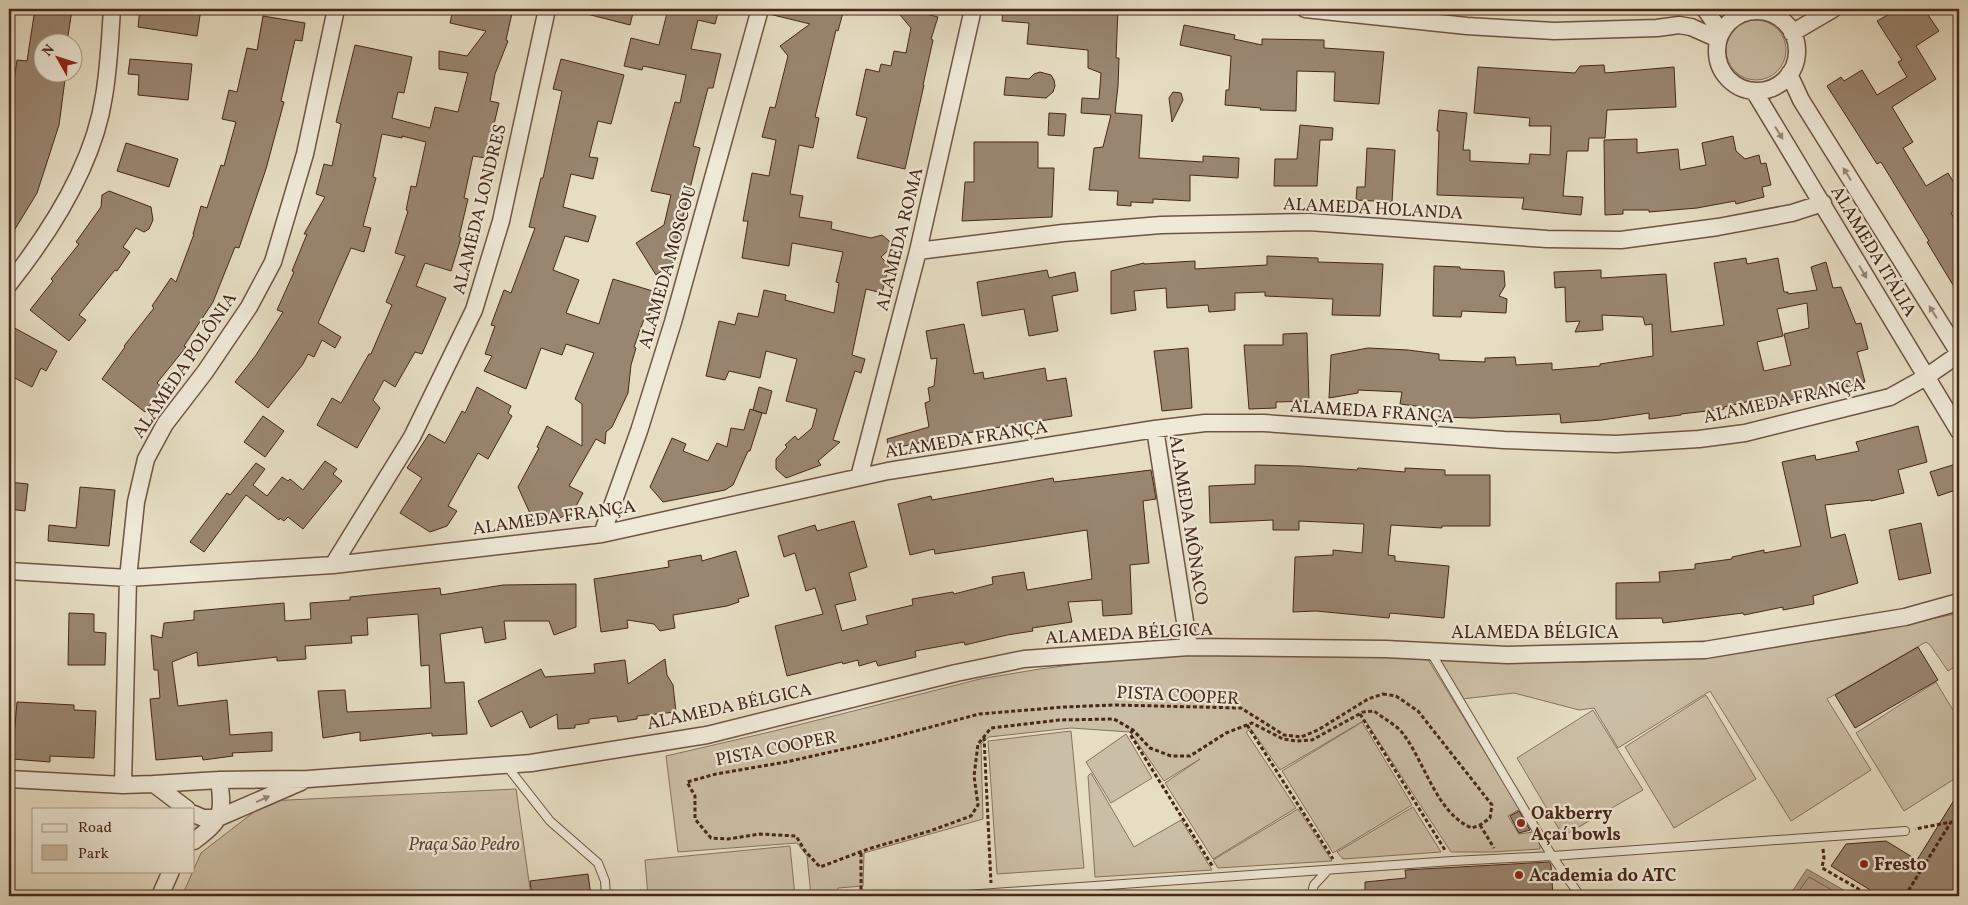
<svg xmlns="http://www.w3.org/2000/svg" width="1968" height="905" font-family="Vollkorn,serif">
<rect width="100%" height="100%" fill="#e6ddc3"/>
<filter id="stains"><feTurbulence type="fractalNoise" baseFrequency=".004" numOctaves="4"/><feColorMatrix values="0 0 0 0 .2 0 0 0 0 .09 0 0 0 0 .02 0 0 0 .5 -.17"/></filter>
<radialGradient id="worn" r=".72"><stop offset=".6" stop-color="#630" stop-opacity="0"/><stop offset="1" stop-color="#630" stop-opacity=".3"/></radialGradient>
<path fill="#cbbea6" stroke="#88725f" d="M1726 50a30 30 0 1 1 60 0a30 30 0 1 1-60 0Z
M1959,613V664L1948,671L1930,645L1926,642L1827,699L1871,770L1791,821L1710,691L1618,748L1594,708L1579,710L1514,693L1462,699L1438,659L1582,662L1690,659L1866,633Z
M1230,651L1427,658L1520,809L1508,816L1519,834L1533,832L1540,844V849L1492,852H1451L1365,720L1280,770L1251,729L1246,732L1296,808L1213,859L1165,783L1200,759L1164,781L1130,732L1071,728L989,737L981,744L983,819L864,853L863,886L838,888L837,896H811L807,856L797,843L678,852L666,756L774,731L980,679L1040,669L1141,656Z
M1936,682L1959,720V776L1904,811L1856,733Z
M1706,695L1756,779L1674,828L1625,747Z
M1593,710L1643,790L1563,836L1517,758Z
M1362,722L1412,805L1333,853L1282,771Z
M1071,731L1084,868L997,874L988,741Z
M1126,734L1152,778L1111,803L1086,762Z
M1091,773L1134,847L1181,820L1212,870L1095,877L1088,776Z
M516,789L531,896H182L201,853L268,801Z
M1413,807L1441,852L1343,859L1337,852Z
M1298,809L1332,861L1218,868L1213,860Z
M790,846L795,896H648L645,860Z"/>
<path fill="#b09f89" stroke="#866f5c" d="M1807,869L1847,892L1844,896H1789Z"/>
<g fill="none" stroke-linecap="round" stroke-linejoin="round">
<path stroke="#7b6350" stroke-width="1" d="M1795,896L1809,877L1839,894L1841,896"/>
</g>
<path fill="#998671" stroke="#462718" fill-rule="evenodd" d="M35,9L72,10L67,42H42V72H66L59,125L37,193L9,239V115L17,60L27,61Z
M140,9H201L197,36L138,27Z
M453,9H513L506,40L508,41L495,74L490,101L499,103L486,158L473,156L464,198L468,199L459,237L461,238L451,271L425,263L416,286L446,298L436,322L422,354L415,352L395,387L384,380L373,400L380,408L357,448L317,425L332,398L341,403L369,354H371L392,305L386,302L405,256L395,253L408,211L406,210L411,186L416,187L426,142L402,136V138L382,134L373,177L376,178L363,226L371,228L364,252L351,248L318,323L341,337L335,348L322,340L314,357L308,354L303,364L268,408L235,382L256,355L283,312L277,310L294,272L292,271L307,234H304L325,197L316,194L324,164L332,166L341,124L336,122L355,45L412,57L404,93L398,92L392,118L430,128L435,107L458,112L468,73L439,69V51L467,56L486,31L450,23Z
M584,9H634L630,25L583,13Z
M668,9H719L715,24L698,20L691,49L721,54L713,88H708L693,146L700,148L673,257L675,261L656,275L636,243L664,225L671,195L651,191L675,102L680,103L686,75L643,66L642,70L624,66L631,38L659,45Z
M770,9H844L838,31L836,30L815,117L819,118L813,148L799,145L790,194L803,196L799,217L832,222L831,229L871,238L882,235L894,245L881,257L889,265L882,293L866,289L852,355L865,359L861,373L855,371L833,440L840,442L818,461L821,465L786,478L776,469V459L787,447L785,445L795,436L798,440L812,428L817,409L786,401L797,359L766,351L760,378L729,371L725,380L706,376L719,321L735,325L738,313L758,317L764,290L786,295L785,300L834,313L839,283L836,282L843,252L792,243L789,266L742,258L748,221H743L752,173L769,176L776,140L762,137L770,107L775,108L788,56L780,46L810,24L769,14Z
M895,9H934L930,15L938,17L931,39L933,40L923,85H924L905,169L857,158L867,118L856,115L866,69L879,72L881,64L891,66L894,51L906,53L911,28Z
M1003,9H1118L1116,58H1119L1118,86L1115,113L1142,115L1139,158L1203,162V156L1239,158L1238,178L1190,175V201L1153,199V203L1131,202V206L1117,205L1118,191L1089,190L1094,148L1103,147L1111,115L1081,113L1082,98L1099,99L1101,73L1088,68V50L1027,44L1029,23L1002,21Z
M1898,9H1924L1939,31L1916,46L1936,79L1892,107L1913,142L1903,148L1926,186L1948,173L1959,191V207L1951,213L1959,227V295L1927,242L1929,241L1881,162L1877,164L1827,86L1841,77L1844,81L1862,70L1877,95L1907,77L1898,62L1902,60L1877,21Z
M263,16L305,23L302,41L295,40L281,101L284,102L266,169L239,248L235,247L213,302L184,346L186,347L157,383L163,388L145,412L102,379L125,347L124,346L154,308L152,306L171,278L176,282L194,234H193L201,206L207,208L221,165L224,166L236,122L222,119L229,90L237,92L247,48L257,50Z
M1184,25L1235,35L1234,39L1262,45V39L1324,40V48L1384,52L1379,104L1334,101L1335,72L1297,71L1296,111L1260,110L1261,108L1225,105L1226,90H1229L1231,56L1180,45Z
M130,59L192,64L188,100L138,95L139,75L128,74Z
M561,59L624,75L611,124L598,121L589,157L598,158L593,179L571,174L563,207L596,216L588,242L565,236L553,270L579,280L566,313L599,324L613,279L656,292L648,320L644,319L634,347L636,348L631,365L628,393L612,427L606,432L605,444L596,439L569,486L583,493L574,510L560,518L533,520L518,487L539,448L537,447L547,426L582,446V404L575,399L594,353L566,344L562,355L541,348L526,389L484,371L492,356L485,354L495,326L491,325L504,290L511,293L535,228L529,227L541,178H543L562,91L553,89Z
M1604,65L1605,73L1674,67L1676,107L1607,110L1605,138H1589L1588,151H1567L1563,196L1583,197L1581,215L1522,209L1524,198L1437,195L1439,131H1437L1439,110L1467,113L1463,150H1470V161L1529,164L1530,154L1550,155L1551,126H1529L1530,118L1474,113L1478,67L1575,73L1580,66Z
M1040,72L1051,75L1054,80L1055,86L1053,92L1046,98L1004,95L1006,77L1029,79L1034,74Z
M1173,92L1181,93L1183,100L1172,122L1169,98Z
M1049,113L1066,114L1064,136L1048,135Z
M1300,125L1333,128L1332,140H1320L1317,186H1274L1275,159H1297Z
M1733,136L1736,151L1745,159L1759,155L1761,164L1766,163L1771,185L1762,187L1764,197L1736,204L1735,201L1697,208L1649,212V210H1623V214L1605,215L1604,140L1637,139V153L1678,149L1680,170L1706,165L1702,143Z
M974,142H1038V168H1054L1052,217L962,221L965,182H974Z
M126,143L178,159L169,187L117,171Z
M1367,148L1395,150L1392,202L1356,200L1357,187H1365Z
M109,191L151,207L153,220L149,229L144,232L136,228L123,247L130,252L117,271L115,270L79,315L86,320L69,341L30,310L53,281L51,279L79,244L76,242L101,207L102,195Z
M1267,256L1318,258V262L1383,264L1380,316L1332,315L1333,299L1265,296V292L1235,293V310L1209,312L1208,305L1167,308L1166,288L1134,291L1136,310L1111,314V271L1144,263V264L1195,261V269L1267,265Z
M1746,258L1747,264L1778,258L1784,292H1788V294L1817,290L1811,267L1826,262L1833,288L1841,287L1856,324L1861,323L1868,349L1857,352L1865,382L1784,402V399L1760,404L1759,399L1724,407V409L1681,414V415L1649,419V413L1602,420L1561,423L1560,414L1473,418L1439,417V409L1400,404L1402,392L1358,390V393L1329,398L1331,355L1368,348L1408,350L1439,354V360L1485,362V358L1515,357L1516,365L1552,363V370L1600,366V364L1653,356L1652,324L1645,325L1643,317L1602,315L1603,330L1575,332L1580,321L1566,322L1565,287L1555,288L1554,272L1601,270V278L1666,274L1671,332L1724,325L1714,263ZM1807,303L1809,328L1784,334L1791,365L1764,371L1757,342L1783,336L1777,309Z
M1434,266L1460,267V269L1504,271L1505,286L1499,296L1507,299L1506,313L1462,311L1461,317L1433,316Z
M1047,270L1049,278L1075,272L1078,291L1052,296L1058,331L1029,336L1024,309L982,316L977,282Z
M964,324L974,374L983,372L984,379L1045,368L1047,381L1066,378L1072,416L994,428V430L978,433V431L889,449L887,439L929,427L925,403L930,401L928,388L934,386L937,358L931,359L926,331Z
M9,325L57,351L46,371L41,368L32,387L9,375Z
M1307,333L1309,401L1276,402V408L1249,409L1244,345H1283V334Z
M1188,348L1192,408L1162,411L1154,351Z
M477,387L511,406L508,413L512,416L488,459L478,453L448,506L457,511L447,526L430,532L400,513L422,478L407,468L429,434L445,443L462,411L465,413Z
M759,387L772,391L766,414L753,410Z
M750,409L762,413L750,451H748L733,485L725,490L663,502L650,487L672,438L686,444L683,451L708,461L717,443L727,447L731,428L744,430Z
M263,416L284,431L265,457L244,442Z
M1918,426L1927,462L1898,470L1904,493L1871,501V500L1825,505L1831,538L1845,534L1858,583L1813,596L1814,604L1783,610V607L1744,615L1743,613L1663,623L1662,618L1616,619V583L1660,582L1659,572L1695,569V564L1732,559V557L1764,550V553L1801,546L1782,462L1815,455L1816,460L1859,451L1856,442Z
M325,461L337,469L333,474L342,481L303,529L288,517L284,521L280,518L279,520L246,495L204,552L190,542L227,493L230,495L256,463L265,469L253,485L267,496L282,477L288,481L290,479L303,490Z
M1956,464L1959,475V489L1938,496L1930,472Z
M1255,465L1301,466L1357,470L1358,468L1405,472V468L1445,470V475H1490V526H1442V528L1391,525L1388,555L1395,556V561L1449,566L1444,618L1390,613L1389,618L1316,611L1293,612L1295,557L1333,555V550L1362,553L1364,524L1299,521V530H1273V520L1210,523L1209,486L1255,484Z
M1151,470L1156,499L1143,501L1149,563L1130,565L1132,614L1103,616L1102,600L1068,602L1072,622L1032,628L1033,631L1007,635L965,645L964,642L915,651L916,657L878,666L876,661L859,666L858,660L843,664L842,662L787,676L775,626L823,614L815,588L806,591L795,553L784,557L778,536L815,525L817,531L854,521L867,567L849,573L856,600L835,605L842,631L868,624L866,616L913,605L912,599L953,592L954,594L993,584L992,577L1024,572L1027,590L1092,579L1087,530L935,554L934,549L910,555L898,504L931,496L932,500L1053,478L1054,482Z
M9,482L28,484L25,511L9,509Z
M80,487L115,490L109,546L48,541L49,525L76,528Z
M1921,523L1931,573L1899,580L1889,530Z
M736,551L749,596L738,599L739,602L727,606L673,615L675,628L660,631L654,624L627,620L628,628L601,632L594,579L669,567L668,561L701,555L702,561Z
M576,584V627L554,635L549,621H504L506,639L485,643L482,627L440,634L445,683L464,682L467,734L432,736V733L360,741V732L323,738L318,691L345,690L347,712L431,708L429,665L421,666L418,614L367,618L368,635L351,636L352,643L305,646L306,659L277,661V657L198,666L197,652L172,662L178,706L227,700L230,735L272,732V751L232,753L233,756L203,760L202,756L156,760L150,699L160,698L158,670H154L151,635L162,638L164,623L194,620V611L284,603L285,621L311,619L310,603L350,600V597L440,588L441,595L503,585Z
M69,613L94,614V632L106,633L105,665H68Z
M1918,647L1938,680L1855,728L1835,695Z
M665,659L667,675L673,685L676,712L637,716V719L618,722L617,716L589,719V723L575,725V728L558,729L557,714L530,728L522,711L491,727L478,701L541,669L545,677L595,673L594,664L625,660L628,684Z
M17,702L74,705V710L96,711L94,758L50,756V762L12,759Z
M1959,792V896H1880L1831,866L1846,844L1886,841L1917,860Z
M1519,811L1530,830L1519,833L1510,816Z
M1549,862L1551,865L1553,896H1365V882L1406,878L1405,870Z
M588,874L591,896H532L530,881Z"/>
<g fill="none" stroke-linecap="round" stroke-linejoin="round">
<g stroke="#6e5443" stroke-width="10">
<path id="service" d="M1430,651L1552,856L1905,831
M506,765L550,821L598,863L605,881L606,896
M952,896L1452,861L1552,856L1580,896
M1311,896L1314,885L1327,871"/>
</g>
<g stroke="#6e5443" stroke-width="19">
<path id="minor" d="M1305,9L1467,26L1554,31L1657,28L1679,25L1691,27L1718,39
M1705,9L1721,32
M1717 51a40 40 0 1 1 80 0a40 40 0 1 1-80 0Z
M1792,33L1833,9
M1789,74L1801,100L1959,353
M1754,91L1959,431
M918,251L1063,233L1161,225L1309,222L1547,239L1621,240L1718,227L1792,213L1823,203
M9,284C51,231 94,164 104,96C109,67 110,38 112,9
M1155,429L1189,647
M859,477L918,251L973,9
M602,534L639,431L673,322L760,9
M333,565L412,437L474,310L501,221L547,9
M9,571L128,578L333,565L602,534L888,471L1155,429L1205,423H1264L1504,440L1616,444L1699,439L1745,433L1890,397L1926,377L1959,354
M9,779L123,785L154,784L219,780L308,779L531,763L707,735L956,673L1024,659L1189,647L1385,649L1507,655L1705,650L1905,617L1959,602
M154,784L187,809
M123,785L128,578L136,502L146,459L165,424L205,372L249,307L273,262L305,154L336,9
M194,814L203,818H218L301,782
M194,841C222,820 224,814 219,780
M160,896L171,871"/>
</g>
<path stroke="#462718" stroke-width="3" stroke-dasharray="4 2.5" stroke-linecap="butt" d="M1383,694L1396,696L1418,711L1492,805L1490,818L1480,825L1472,828C1437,814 1425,763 1404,735C1398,726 1383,718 1374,711L1363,712L1312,740L1297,741L1283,739L1252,723L1226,733L1190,756H1171L1150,748L1133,730L1114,719L1059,720L991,728L978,744L974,776L978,805L971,816L930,831L868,849L820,867L805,851L796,836L760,834L728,839L711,838L695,819V796L687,782L716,774L786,762L875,742L979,714L1064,707L1115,705L1241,708L1284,735L1301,737L1318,730L1368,699Z
M1360,714L1445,850
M1247,725L1333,859
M1133,730L1130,734L1213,867
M984,737L991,883
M1480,825L1494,848
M1823,849L1824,858L1822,867L1824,869L1857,888L1867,896
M861,896V852
M1905,896L1951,822L1915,829"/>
<use href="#service" stroke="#efe9d8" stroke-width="8"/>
<use href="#minor" stroke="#efe9d8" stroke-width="16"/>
</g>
<defs><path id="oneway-solid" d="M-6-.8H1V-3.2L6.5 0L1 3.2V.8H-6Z" transform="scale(1.25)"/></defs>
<g fill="#9a8878">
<use href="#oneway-solid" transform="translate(1779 133) rotate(58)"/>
<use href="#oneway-solid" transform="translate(1847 174) rotate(-122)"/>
<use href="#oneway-solid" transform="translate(1863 272) rotate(59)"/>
<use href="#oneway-solid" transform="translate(1933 312) rotate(-122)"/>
<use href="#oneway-solid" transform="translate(263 799) rotate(-24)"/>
</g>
<g fill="#8f2418" stroke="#efe9d8" stroke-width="2">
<circle cx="1521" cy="823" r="5"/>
<circle cx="1864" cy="864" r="5"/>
<circle cx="1519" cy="875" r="5"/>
</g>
<g text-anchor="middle" stroke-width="4.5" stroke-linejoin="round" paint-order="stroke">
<g font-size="18" fill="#462718" stroke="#efe9d8">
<text transform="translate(1373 208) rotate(3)" y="6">ALAMEDA HOLANDA</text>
<text transform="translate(479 209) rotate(-76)" y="6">ALAMEDA LONDRES</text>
<text transform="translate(899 239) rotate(-76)" y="6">ALAMEDA ROMA</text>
<text transform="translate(1874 251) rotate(59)" y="6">ALAMEDA ITÁLIA</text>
<text transform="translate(667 267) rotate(-74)" y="6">ALAMEDA MOSCOU</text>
<text transform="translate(184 365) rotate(-56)" y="6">ALAMEDA POLÔNIA</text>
<text transform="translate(1784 400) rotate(-12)" y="6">ALAMEDA FRANÇA</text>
<text transform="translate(1372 411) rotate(4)" y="6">ALAMEDA FRANÇA</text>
<text transform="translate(966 439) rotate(-9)" y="6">ALAMEDA FRANÇA</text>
<text transform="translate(554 517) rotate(-8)" y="6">ALAMEDA FRANÇA</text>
<text transform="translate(1189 520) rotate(81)" y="6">ALAMEDA MÔNACO</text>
<text x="1535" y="638">ALAMEDA BÉLGICA</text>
<text transform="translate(1129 633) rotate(-3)" y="6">ALAMEDA BÉLGICA</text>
<text transform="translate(1178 695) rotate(3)" y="6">PISTA COOPER</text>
<text transform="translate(729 706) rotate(-12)" y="6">ALAMEDA BÉLGICA</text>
<text transform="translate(776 748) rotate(-11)" y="6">PISTA COOPER</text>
</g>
<g font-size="18" font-weight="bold" fill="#462718" stroke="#efe9d8" text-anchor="start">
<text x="1531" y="819">Oakberry<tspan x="1531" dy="21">Açaí bowls</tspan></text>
<text x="1874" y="870">Fresto</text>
<text x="1529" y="881">Academia do ATC</text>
</g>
<g font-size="18" font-style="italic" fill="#614534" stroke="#efe9d8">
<text x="464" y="850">Praça São Pedro</text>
</g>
</g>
<rect width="1968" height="905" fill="none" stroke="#e6ddc3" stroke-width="30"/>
<rect x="10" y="10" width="1948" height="885" fill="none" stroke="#462718" stroke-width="2.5"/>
<rect x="15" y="15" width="1938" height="875" fill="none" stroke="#462718"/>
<rect x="32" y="808" width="162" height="65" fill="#efe9d8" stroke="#ab9b8b"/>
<rect x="42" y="824" width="25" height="8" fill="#efe9d8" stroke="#ab9b8b"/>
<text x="78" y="832" font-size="15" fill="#462718">Road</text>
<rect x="42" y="845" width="25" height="15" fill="#cbbea6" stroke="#ab9b8b"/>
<text x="78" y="858" font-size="15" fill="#462718">Park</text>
<g transform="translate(58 58) rotate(309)"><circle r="24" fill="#efe9d8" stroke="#ab9b8b"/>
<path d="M0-4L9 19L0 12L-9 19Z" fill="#8f2418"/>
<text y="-8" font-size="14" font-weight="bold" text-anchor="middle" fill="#462718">N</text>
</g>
<rect width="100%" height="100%" filter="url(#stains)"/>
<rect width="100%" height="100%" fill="url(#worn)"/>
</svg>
